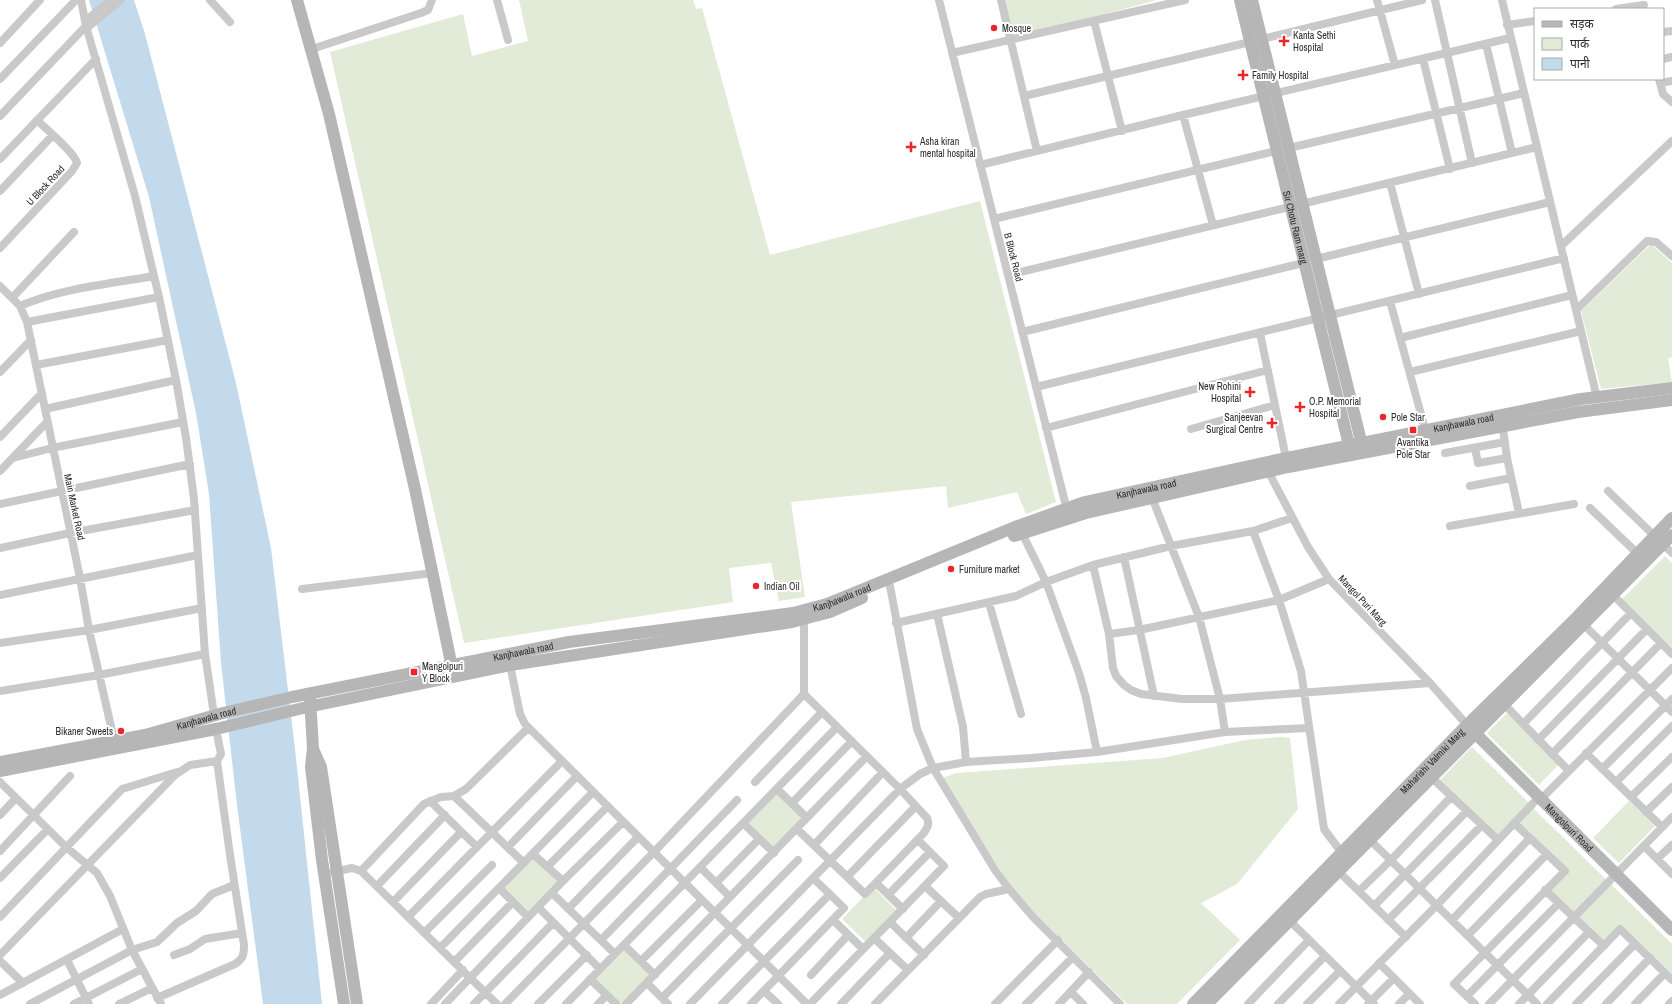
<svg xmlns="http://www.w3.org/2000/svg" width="1672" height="1004" font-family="'Archivo Narrow','Noto Sans Devanagari',sans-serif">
<rect width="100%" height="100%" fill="#fff"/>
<path fill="#e1ebd8" d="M519,0H693L696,9L702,8L770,255L980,201L1056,502L1026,514L1017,492L948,508L946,486L791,502L805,597L779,601L771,563L729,568L733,602L464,643L330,52L463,14L472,56L528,41Z
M1001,0H1157L1010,40Z
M1651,244L1672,263V357L1668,358L1672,382L1601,389L1581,311Z
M1665,556L1672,563V648L1622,599Z
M1507,713L1559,764L1539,785L1487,733Z
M1280,737L1290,738L1298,809L1237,884L1201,903L1240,940L1177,1004H1127L1016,895L942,778L957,773L1163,758L1245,740Z
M1472,747L1530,804L1498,837L1440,780Z
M778,793L803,818L773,849L747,824Z
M1629,801L1655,826L1619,863L1593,838Z
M1533,808L1672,944V975L1621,925L1603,943L1545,886L1564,867L1519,823Z
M532,857L558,882L528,913L502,888Z
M873,887L898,912L868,944L842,919Z
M626,949L651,974L621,1004H620L595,980Z"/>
<path fill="#c3daec" d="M89,0H134L145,34L236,383L271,548L295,749L322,1004H263L237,805L221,663L209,494L196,413L149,197Z"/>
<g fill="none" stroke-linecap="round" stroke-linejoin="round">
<path stroke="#c9c9c9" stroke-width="8" d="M81,0L86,26L135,196L159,297L176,380L186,438L194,499L205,654L214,715
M210,0L230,22
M497,0L508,40
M939,0L1068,514
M1001,0L1037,151
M1377,0L1395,65
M1435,0L1472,163
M1502,0L1597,398
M1616,9L1644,5
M85,21L111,0
M1094,21L1122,131
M1507,25L1535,21
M87,28L121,0
M1663,32L1672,31
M1262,39L1422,0
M0,43L40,0
M1486,44L1512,153
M312,49L421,13L428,10L432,0
M952,53L1185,0
M1423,59L1450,169
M1663,59L1672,57
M0,79L76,0
M1659,79L1663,94L1672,102
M1660,83L1672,81
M1024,96L1250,42
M1183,115L1213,225
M0,116L86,26
M1289,148L1524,93
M0,159L96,59
M980,165L1183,115L1510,38
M1390,183L1419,294
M0,191L53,135
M994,219L1276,151
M1561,246L1672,141
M0,248L72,171L77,163C75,153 46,129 37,120
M1316,259L1550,202
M1008,275L1537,147
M0,286L20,306L27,322L80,578L89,630L115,744
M12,298L74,232
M1390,301L1425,429
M20,306C62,288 109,284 154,276
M1576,310L1647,241L1656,242L1672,256
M27,322L159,297
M1022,332L1303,263
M1260,333L1286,458
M1400,338L1572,295
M36,365L168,340
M0,372L31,340
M1410,372L1581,331
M1036,387L1564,258
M45,409L176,380
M1502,422L1507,458L1519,513
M1046,428L1268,370
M1191,429L1275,405
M0,437L42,393
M1475,448L1478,463L1507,458
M1445,453L1505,442
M13,458L52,448L183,422
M0,471L47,422
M1268,471L1308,547L1329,579L1430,683L1467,725
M1470,486L1511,478
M1608,491L1672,553
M1151,495L1199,617L1220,699L1225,732
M0,504L190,464
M1590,508L1638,554
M1450,526L1574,504
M1253,531L1279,600L1301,671L1324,829L1344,856
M1022,533L1046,582L1079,673L1086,698L1097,752
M0,548L70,533L195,510
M1124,557L1154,696
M1093,565L1109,634L1113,668L1116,676L1124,685L1131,690L1141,694L1182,699H1220L1430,683
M890,586L917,729L933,768L995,870L1009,889L1033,917L1120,1004
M302,589L433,573
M0,595L198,555
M1613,595L1672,654
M989,603L1021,714
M937,614L963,727L966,762
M1580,621L1672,712
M896,623L1016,596L1046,582L1093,565L1171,546L1253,531L1292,518
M1109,634L1139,630L1279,600L1329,579
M0,643L89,630L202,608
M510,665L520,714L525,724L807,1004
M0,691L99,675L205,654
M1501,701L1569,771
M1523,724L1631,613
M1538,740L1647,629
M1586,753L1662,827
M1552,754L1661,643
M1602,769L1672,699
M1431,777L1498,840
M0,782L66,847L97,873L110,896L132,950L161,1004
M755,782L822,712
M1616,782L1672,726
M777,789L807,818
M454,796L524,863
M1631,797L1672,757
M1540,800L1672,668
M430,801L477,847
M792,803L852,741
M1646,812L1672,787
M0,815L16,798
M743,823L774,853
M797,829L865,894L923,834C927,828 930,825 927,818L900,789L804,694V619
M1366,836L1537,1004
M814,845L883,772
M1644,846L1672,874
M508,847L577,776
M0,851L70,776
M533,854L563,881
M1657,859L1672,845
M547,867L608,806
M700,867L730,897
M361,871L424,804L441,797L454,796L466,789L528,728
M1338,871L1406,937
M333,872L352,868L361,871L497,1004
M847,877L916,806
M0,878L47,830
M716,883L759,839
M876,883L903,909
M377,886L445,815
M925,886L959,918
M499,888L528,917
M1545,890L1604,946
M1359,891L1391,860L1451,797
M552,893L615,954
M888,895L930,852
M393,902L461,832
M1374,906L1467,811
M538,907L600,969
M568,909L638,837
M0,917L122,789L177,772
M408,917L562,761
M1286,917L1374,1004
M833,920L863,949
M1388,920L1482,825
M1452,920L1530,838
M890,922L924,955
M424,933L492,865
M1468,935L1547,854
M874,938L908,970
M906,938L941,901
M601,940L737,800
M624,945L655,975
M440,948L593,792
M0,955L175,775L190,765L217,761L221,754L216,729
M174,955L190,949L205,939L242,933
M67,960L89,1004
M0,961L23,983
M641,961L702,900
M454,962L513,902
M1379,963L1420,1004
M811,975L848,935
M590,979L616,1004
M647,983L668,1004
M764,991L778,1004
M1071,992L1083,1004
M0,995L123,929
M1467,996L1558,904
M157,998L235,964C243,959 244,955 244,945L230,855L217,761
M662,998L798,860
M30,1004L132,950L157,942L177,923L196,911L212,894L234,885
M74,1004L142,969
M119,1004L152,988
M431,1004L463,970
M445,1004L563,881L623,822
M474,1004L553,923
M505,1004L654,852L804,694
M538,1004L587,955
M566,1004L837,727
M598,1004L607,995
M626,1004L867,756
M690,1004L900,789L920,774L933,768L966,762L1031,758L1097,752L1225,732L1309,728
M722,1004L830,894
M751,1004L844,908L813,878
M810,1004L944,866L918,840
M841,1004L890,953
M875,1004L980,897L986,894L1009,889
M995,1004L1058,940
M1026,1004L1073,957
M1059,1004L1089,972
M1248,1004L1309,940
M1278,1004L1325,956
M1307,1004L1340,971
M1339,1004L1437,905L1538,798
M1368,1004L1394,978
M1399,1004L1409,994
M1475,1004L1454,984L1565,871L1514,823
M1489,1004L1672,817
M1519,1004L1589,932
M1547,1004L1620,929L1672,980
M1576,1004L1635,944
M1606,1004L1650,958
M1635,1004L1665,973
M1669,1004L1672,1001"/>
<g stroke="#b6b6b6" stroke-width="12">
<path d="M297,0L329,114L415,489L453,672"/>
<path id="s1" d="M1240,0L1351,453"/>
<path d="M1252,0L1363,449"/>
<path d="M1014,536L1086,513L1288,467L1578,412L1672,400"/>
<path d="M310,699L313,748L311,767L322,860L344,1004"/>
<path id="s2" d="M1469,727L1672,930"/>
<path d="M313,749L321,767L357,1004"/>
<path id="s3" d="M0,762L145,735L223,713L292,697L569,642L793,613L827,604L1015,527L1085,502L1286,458L1581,399L1672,388"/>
<path d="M0,771L216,729L303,708L510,665L792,622L830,612L862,598"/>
<path id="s4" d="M1193,1004L1467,725L1576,618L1672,518"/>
<path d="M1207,1004L1672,535"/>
</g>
</g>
<g fill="#eb262b" stroke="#fff" stroke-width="1.5">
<circle cx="994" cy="28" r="4"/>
<path d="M1282 35h4v4h4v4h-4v4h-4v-4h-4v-4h4z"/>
<path d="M1241 69h4v4h4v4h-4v4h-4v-4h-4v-4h4z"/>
<path d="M909 141h4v4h4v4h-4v4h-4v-4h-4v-4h4z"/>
<path d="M1248 386h4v4h4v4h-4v4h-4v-4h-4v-4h4z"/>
<path d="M1298 401h4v4h4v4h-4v4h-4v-4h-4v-4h4z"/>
<circle cx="1383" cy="417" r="4"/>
<path d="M1270 417h4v4h4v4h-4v4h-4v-4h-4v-4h4z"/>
<rect x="1409" y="426" width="8" height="8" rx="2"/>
<circle cx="951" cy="569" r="4"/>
<circle cx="756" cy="586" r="4"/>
<rect x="410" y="668" width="8" height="8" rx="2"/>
<circle cx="121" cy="731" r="4"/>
</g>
<g text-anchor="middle" stroke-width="4" stroke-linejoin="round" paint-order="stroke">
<g font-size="10" fill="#2c2c2c" stroke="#fff" text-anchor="start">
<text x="1002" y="32">Mosque</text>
<text x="1293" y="39">Kanta Sethi<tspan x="1293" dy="12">Hospital</tspan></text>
<text x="1252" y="79">Family Hospital</text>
<text x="920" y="145">Asha kiran<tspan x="920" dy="12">mental hospital</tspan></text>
<text x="1241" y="390" text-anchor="end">New Rohini<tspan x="1241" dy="12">Hospital</tspan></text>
<text x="1309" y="405">O.P. Memorial<tspan x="1309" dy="12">Hospital</tspan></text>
<text x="1263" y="421" text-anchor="end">Sanjeevan<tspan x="1263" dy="12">Surgical Centre</tspan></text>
<text x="1391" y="421">Pole Star</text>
<text x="1413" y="446" text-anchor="middle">Avantika<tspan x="1413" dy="12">Pole Star</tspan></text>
<text x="959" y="573">Furniture market</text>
<text x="764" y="590">Indian Oil</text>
<text x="422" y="670">Mangolpuri<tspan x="422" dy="12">Y Block</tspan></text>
<text x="113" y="735" text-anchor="end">Bikaner Sweets</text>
</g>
<g font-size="10" fill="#2c2c2c" stroke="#fff">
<text transform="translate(45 185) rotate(-47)" y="4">U Block Road</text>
<text dy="4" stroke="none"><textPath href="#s1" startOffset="234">Sir Chotu Ram marg</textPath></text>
<text transform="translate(1014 257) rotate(76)" y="4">B Block Road</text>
<text dy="4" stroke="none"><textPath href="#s3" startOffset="1507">Kanjhawala road</textPath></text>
<text dy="4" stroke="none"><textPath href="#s3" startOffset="1183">Kanjhawala road</textPath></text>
<text transform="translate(75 507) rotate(78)" y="4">Main Market Road</text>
<text dy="4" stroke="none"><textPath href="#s3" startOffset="859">Kanjhawala road</textPath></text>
<text transform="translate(1363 600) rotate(47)" y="4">Mangol Puri Marg</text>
<text dy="4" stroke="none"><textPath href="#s3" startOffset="535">Kanjhawala road</textPath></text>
<text dy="4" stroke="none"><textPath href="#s3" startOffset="211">Kanjhawala road</textPath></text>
<text dy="4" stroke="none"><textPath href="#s4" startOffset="341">Maharishi Valmiki Marg</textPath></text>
<text dy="4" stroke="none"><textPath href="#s2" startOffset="142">Mangolpuri Road</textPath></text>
</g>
</g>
<rect x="1534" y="8" width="130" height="72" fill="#ffffff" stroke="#ababab"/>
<rect x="1542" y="21" width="20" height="6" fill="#b6b6b6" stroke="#ababab"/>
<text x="1570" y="28" font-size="12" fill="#2c2c2c">सड़क</text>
<rect x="1542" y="38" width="20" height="12" fill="#e1ebd8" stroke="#ababab"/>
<text x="1570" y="48" font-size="12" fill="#2c2c2c">पार्क</text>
<rect x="1542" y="58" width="20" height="12" fill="#c3daec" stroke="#ababab"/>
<text x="1570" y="68" font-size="12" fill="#2c2c2c">पानी</text>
</svg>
